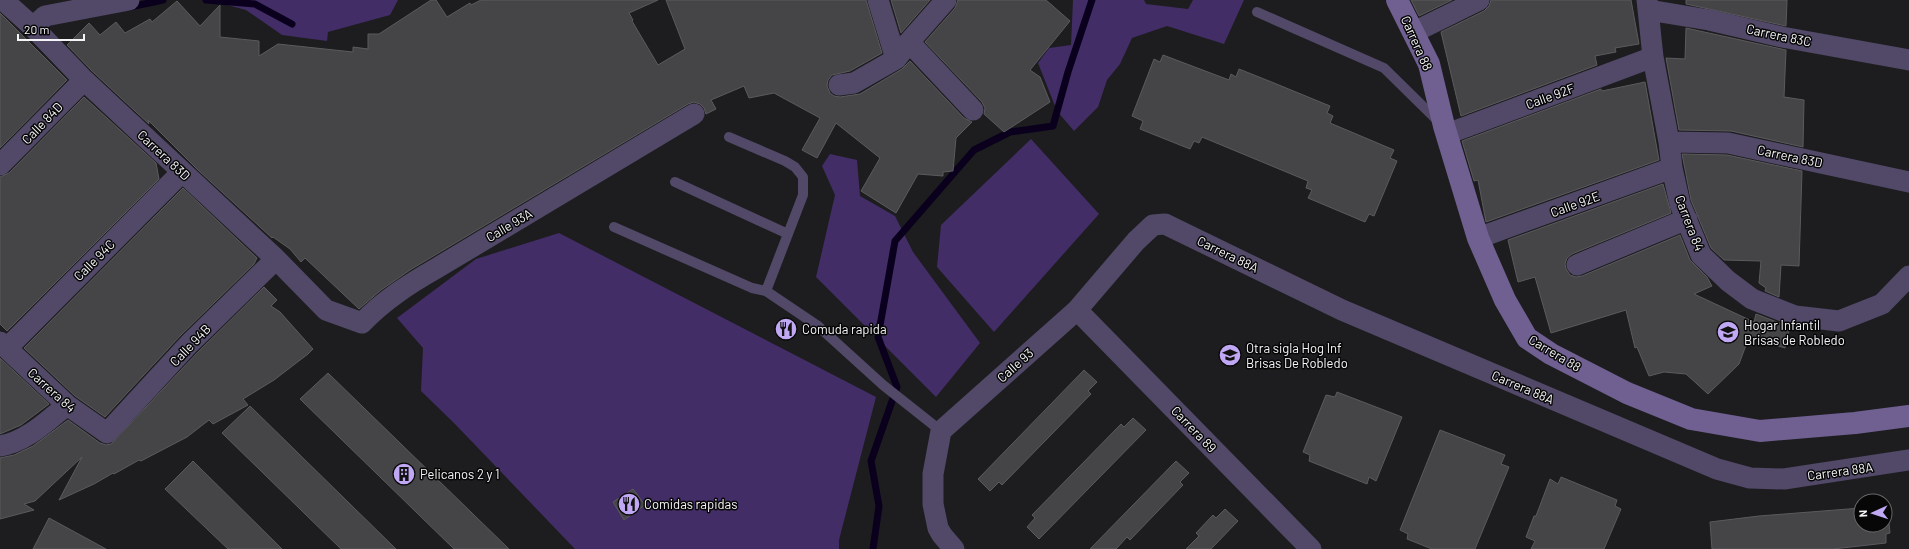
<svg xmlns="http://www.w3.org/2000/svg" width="1909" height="549" font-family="Barlow,sans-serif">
<rect width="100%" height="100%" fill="#1d1d1f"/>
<path fill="#422d66" d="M209,0H398L390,15L328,32L327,41L282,35L246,10Z
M1073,0H1144L1146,4L1188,9L1193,0H1244L1224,44L1167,26L1132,38L1120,64L1107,80L1098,107L1074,131L1057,111L1038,63L1049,48L1071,45Z
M1031,139L1099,214L994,332L937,267L941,225Z
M830,154L857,160L860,196L895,216L913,252L980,343L936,397L816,277L835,195L822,166Z
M559,233L876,397L839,540V549H575L454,423L421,391L423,348L397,318L476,259Z"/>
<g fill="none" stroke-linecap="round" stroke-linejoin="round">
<path stroke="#0a001d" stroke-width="7" d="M206,0L255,4L292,24
M130,7L163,0
M873,549L879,506L871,461L897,387L878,337L895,241L974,150L1010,132L1053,126L1068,72L1092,0"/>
</g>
<path fill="#454447" stroke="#5b5a5d" d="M431,0H436L447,17L470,3L471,5L481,0H658L629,13L633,20L632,21L658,65L685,49L666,0H866L882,53L850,71L832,75L828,80L827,86L830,93L834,96L840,97L860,94L902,69L910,61L964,118L972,122L956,138L953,171L943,172V176L918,174L896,213L861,191L880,158L836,123L817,158L802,150L820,118L774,93L749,98L744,86L711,100L716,109L706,114L704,108L700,104L694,102L688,104L410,270L381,290L359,309L305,258L301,262L290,249L273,237L272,238L198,170L148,120L149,124L92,71L67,45L89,23L100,35L116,22L125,33L150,19L152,22L177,1L200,26L220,5V37L259,41V56L278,44L353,52V47L368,49V34H379Z
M891,0H930L901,33Z
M958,0H1046L1070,21L1030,70L1040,77L1050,102L1004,132L984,114L985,108L982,102L925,42L955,8Z
M1411,0H1452L1419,16Z
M1491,0H1631L1639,44L1615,48L1616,52L1595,56L1597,65L1461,116L1441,32L1484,11L1489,6Z
M1686,0H1787L1786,26L1686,4Z
M0,13L67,80L0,148Z
M1686,28L1786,50L1784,97L1804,100L1803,147L1731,131L1679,130L1666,58L1685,59Z
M1163,55L1229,80L1231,74L1236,77L1239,69L1274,83L1330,106L1327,113L1333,116L1330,123L1394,150L1390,158L1397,161L1374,216L1369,214L1365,222L1308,198L1312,190L1306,188L1308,181L1202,137L1199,143L1194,141L1190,149L1140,129L1143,121L1132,116L1154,59L1160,62Z
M1645,82L1659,160L1486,222L1478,180L1474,181L1462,141L1601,89L1602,91Z
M84,97L156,163L159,179L7,331L0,324V177L9,173Z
M1682,154L1727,155L1802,171L1799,266L1781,265L1779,297L1765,291L1766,288L1759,283L1761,261L1724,260L1711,248L1691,200Z
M1663,184L1671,213L1572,254L1567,258L1565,264L1566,269L1570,275L1576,277L1582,276L1680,235L1690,260L1707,277L1712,286L1694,294L1754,322L1756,314L1790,327L1785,348L1749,337L1739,364L1708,394L1686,374L1664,372L1649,376L1637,347L1635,348L1626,310L1551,333L1535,277L1518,282L1508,240Z
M183,188L257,258L254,264L180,336L105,417L75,396L24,348Z
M264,287L277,300L271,306L280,312L313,349L308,354L274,380L243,399L248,405L213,424L209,420L187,437L141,461L139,460L114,474L113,473L94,484L59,500L82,457L35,501L24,504L34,510L0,519V458L14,455L33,446L68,420L100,443L106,445L111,444L198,352Z
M0,358L49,404L21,425L0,434Z
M1084,370L1097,382L1088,391L1091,394L1002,485L999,482L990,491L978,479Z
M328,373L509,549H454L300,399Z
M1337,392L1402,417L1376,481L1369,477L1367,484L1309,461L1310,455L1303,452L1326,395L1335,397Z
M250,406L396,549H341L222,433Z
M1133,418L1146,430L1039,539L1027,527L1035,518L1032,515L1121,424L1124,427Z
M1440,430L1505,455L1501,464L1509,467L1475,549H1432L1407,539L1408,534L1400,530Z
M193,461L282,549H228L165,489Z
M1176,461L1189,473L1180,482L1183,485L1130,540L1127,537L1116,549H1090Z
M1561,477L1617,500L1615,506L1621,509L1604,549H1531L1535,541L1526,537L1534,516H1536L1550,479L1558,484Z
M633,489L645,505L624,520L613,502Z
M1861,508V525H1885V514H1888L1890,533L1886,534V543L1833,549H1712L1710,522L1759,516Z
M1225,509L1238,521L1211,549H1186L1199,536L1196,533L1213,515L1216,518Z
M49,518L106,549H33Z"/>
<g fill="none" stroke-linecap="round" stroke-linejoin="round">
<path stroke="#524868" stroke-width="10" d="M1257,12L1384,68L1439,122
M729,137L785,161L795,167L803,177V195L766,291
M675,182L788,234
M614,227L752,288L766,291L818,326L883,385L941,431"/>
<path stroke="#524868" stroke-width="21" d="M3,0L33,27L84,80L276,259L326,310L362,323C384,300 409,284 437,268L694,114
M878,0L896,59
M1647,0L1653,57L1669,142L1672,168L1680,204L1701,255L1728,281L1752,299L1795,316L1839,321L1882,304L1909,276
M1648,10L1709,20L1782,37L1909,60
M33,27L45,16L129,0
M1414,32L1479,0
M909,42L973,110
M839,85L854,83L896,59L909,42L946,0
M1447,134L1653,57
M1669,142L1728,143L1909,182
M0,165L84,80
M1478,238L1672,168
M1577,265L1687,219
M1077,310L1311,549
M0,342L67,405L107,433L189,344L276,259
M7,348L182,172
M0,446C26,442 47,421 67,405
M954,549L942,535L938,528L933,504V474L941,431L1077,310L1136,241L1153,225L1165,224L1342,310L1717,469L1750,478L1784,479L1909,460"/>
<path stroke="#706092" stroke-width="22" d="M1397,0L1429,64L1444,126L1478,238L1505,300L1527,338L1551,354L1627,393L1691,419L1760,431L1855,423L1909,416"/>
</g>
<defs>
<g id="restaurant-disc" transform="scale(1.15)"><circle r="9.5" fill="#c0a8f4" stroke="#070708"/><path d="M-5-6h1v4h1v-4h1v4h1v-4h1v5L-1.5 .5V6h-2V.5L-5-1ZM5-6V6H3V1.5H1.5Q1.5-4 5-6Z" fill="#111"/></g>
<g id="school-disc" transform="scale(1.15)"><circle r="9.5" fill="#c0a8f4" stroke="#070708"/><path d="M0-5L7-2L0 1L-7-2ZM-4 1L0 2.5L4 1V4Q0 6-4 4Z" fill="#111"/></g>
<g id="building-disc" transform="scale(1.15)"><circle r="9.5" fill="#c0a8f4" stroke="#070708"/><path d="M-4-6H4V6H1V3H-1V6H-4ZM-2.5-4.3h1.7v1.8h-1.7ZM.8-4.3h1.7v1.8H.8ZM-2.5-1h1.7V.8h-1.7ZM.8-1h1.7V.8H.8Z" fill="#111"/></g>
</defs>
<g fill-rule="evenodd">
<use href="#restaurant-disc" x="786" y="329"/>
<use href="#school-disc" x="1728" y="332"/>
<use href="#school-disc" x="1230" y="355"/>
<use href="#building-disc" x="404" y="474"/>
<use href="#restaurant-disc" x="629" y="504"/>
</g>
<g text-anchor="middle" stroke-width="3" stroke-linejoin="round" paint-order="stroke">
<g font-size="13" fill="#f5f4f6" stroke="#070708">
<text transform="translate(1779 35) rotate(12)" y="5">Carrera 83C</text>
<text transform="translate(1417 43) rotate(66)" y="5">Carrera 88</text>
<text transform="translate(1550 96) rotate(-20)" y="5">Calle 92F</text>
<text transform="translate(42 123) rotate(-46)" y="5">Calle 84D</text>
<text transform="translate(164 155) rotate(43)" y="5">Carrera 83D</text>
<text transform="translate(1790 156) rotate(12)" y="5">Carrera 83D</text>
<text transform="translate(1575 204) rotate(-20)" y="5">Calle 92E</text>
<text transform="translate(1690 223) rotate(69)" y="5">Carrera 84</text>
<text transform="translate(509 225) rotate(-31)" y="5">Calle 93A</text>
<text transform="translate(1228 254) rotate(26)" y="5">Carrera 88A</text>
<text transform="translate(94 260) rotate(-45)" y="5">Calle 94C</text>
<text transform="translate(190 345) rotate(-46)" y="5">Calle 94B</text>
<text transform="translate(1555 353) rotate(31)" y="5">Carrera 88</text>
<text transform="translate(1015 365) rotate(-42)" y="5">Calle 93</text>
<text transform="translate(1523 387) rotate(23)" y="5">Carrera 88A</text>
<text transform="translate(52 390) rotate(42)" y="5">Carrera 84</text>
<text transform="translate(1194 429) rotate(46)" y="5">Carrera 89</text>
<text transform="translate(1840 471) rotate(-8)" y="5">Carrera 88A</text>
</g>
<g font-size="13" fill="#f5f4f6" stroke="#070708" text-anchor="start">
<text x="1744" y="330">Hogar Infantil<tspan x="1744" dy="15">Brisas de Robledo</tspan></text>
<text x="802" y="334">Comuda rapida</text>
<text x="1246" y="353">Otra sigla Hog Inf<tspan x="1246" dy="15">Brisas De Robledo</tspan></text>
<text x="420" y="479">Pelicanos 2 y 1</text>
<text x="644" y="509">Comidas rapidas</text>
</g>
</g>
<g transform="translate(1873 513) rotate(267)"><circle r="19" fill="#070708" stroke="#666667"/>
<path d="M0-3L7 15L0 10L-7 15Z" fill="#c0a8f4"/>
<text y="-6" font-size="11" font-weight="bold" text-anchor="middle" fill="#f5f4f6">N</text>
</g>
<path d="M18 34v6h66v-6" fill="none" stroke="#f5f4f6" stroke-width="2"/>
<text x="24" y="34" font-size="12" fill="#f5f4f6" stroke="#070708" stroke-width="3" paint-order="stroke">20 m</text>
</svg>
